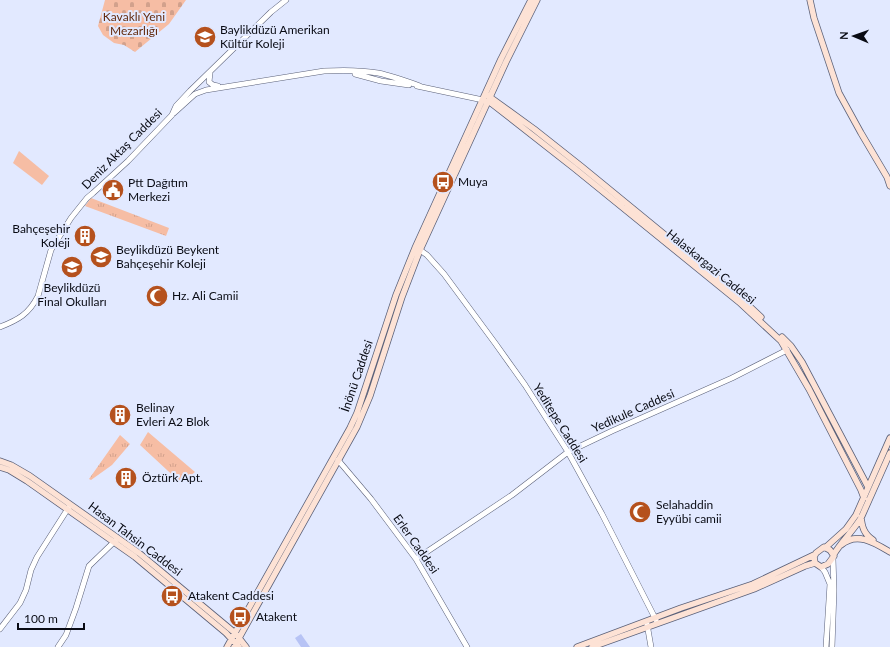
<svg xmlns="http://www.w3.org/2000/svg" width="890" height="647" font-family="Lato,sans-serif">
<defs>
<pattern id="grass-tufts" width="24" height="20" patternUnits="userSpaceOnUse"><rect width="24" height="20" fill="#f6bda4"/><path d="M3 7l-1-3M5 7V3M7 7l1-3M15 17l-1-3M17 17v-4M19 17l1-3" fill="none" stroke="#d2a18c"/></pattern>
<pattern id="cemetery-stones" width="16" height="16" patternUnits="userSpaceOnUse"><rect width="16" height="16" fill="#f6bda4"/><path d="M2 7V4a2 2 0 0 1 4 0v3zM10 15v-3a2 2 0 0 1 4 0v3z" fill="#d2a18c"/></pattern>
</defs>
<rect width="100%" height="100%" fill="#e2e9ff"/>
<path fill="url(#grass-tufts)" d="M91,198L169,228L166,236L85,206Z
M148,432L195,472L181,483L140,445Z
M120,435L130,444L112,465L91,480L89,479Z"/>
<path fill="url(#cemetery-stones)" d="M105,0H186L169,24L135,52L124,45L114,43L103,35L98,26Z"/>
<path fill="#f6bda4" d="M19,151L49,176L42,185L13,163Z"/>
<path fill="#b7c3f5" d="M301,634L310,647H301L295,638Z"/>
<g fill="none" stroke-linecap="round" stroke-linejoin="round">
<g stroke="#5b6179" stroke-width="6">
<path id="tertiary" d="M210,73L209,82L213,85L218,86
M355,74L381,81L409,85
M417,86L483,100
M174,113L195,94L206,90L324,71C342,70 361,70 378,73C392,76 406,81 420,86
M420,250L427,255L444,274L495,343L525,385L568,452L602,514L656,620
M0,327C18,320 29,314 38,296L51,250L71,218L87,198L93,193L128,161L172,115L176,106L190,91L271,12L286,0
M338,460L371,499L416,559L467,647
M416,559L512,495L568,452L612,431L732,378L787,350
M821,567L825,572L830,584L826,647
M647,624L651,647
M0,629L20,603L26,590L31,570L37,557L69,507
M58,647L66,635L76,608L89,566L116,540
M832,647L834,590L833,559"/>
</g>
<g stroke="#5b6179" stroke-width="7">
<path id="secondary" d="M810,0L814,18L839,93L861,133L887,177L890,186
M487,95L534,129L582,167L731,289L761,317
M485,101L491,103L574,168L739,302L781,341L809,389L861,490L864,498
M782,337L791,346L802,362L868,487
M0,461L11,465L30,476L139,553L235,633L246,647
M0,467L9,470L27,481L135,557L226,633L239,647
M861,517C862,527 864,534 873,540
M841,545C857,531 875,543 890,552
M824,547L830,550L834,556L828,564L821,567L815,563L814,557L816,553Z
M826,547L846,529L856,515L890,438
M834,554C842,541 853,531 861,518L890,453
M227,647L350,428L357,413L396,295L415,248L501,59L531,0
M234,647L357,427L370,396L402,297L420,250L506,62L537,0
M577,647L681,608L753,584L814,555
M592,647L754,589L805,566L815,563"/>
</g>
<use href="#tertiary" stroke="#fff" stroke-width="5"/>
<use href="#secondary" stroke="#fde2d5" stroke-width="5.5"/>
</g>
<defs>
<g id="school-disc" transform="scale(1.15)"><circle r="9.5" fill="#b5511d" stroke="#e2e9ff"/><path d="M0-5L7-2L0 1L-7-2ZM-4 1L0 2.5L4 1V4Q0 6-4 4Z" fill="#fff"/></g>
<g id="bus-disc" transform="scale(1.15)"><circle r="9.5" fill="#b5511d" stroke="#e2e9ff"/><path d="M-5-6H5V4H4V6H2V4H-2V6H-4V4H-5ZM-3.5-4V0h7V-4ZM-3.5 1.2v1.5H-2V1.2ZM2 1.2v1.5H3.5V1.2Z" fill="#fff"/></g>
<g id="civic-disc" transform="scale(1.15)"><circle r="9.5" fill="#b5511d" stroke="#e2e9ff"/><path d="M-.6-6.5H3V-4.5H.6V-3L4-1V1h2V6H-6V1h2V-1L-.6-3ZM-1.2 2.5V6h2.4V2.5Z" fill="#fff"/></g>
<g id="building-disc" transform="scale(1.15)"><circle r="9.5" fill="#b5511d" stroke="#e2e9ff"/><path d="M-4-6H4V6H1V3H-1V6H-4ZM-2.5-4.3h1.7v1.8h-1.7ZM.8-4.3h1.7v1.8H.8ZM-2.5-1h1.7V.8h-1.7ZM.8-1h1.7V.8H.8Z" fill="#fff"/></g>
<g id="mosque-disc" transform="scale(1.15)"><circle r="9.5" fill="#b5511d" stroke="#e2e9ff"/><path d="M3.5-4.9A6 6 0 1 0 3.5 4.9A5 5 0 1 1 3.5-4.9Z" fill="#fff"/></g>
</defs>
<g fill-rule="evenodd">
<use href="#school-disc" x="205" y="37"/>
<use href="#bus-disc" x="443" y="182"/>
<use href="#civic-disc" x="113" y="190"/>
<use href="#building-disc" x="85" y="236"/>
<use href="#school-disc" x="101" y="257"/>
<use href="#school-disc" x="72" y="267"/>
<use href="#mosque-disc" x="157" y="296"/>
<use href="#building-disc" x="120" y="415"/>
<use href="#building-disc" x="126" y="478"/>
<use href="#mosque-disc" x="640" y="512"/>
<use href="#bus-disc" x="172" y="596"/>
<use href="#bus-disc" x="240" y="617"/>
</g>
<g text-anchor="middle" stroke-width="4" stroke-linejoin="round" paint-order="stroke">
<g font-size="12" fill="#642c10" stroke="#e2e9ff">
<text x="134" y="21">Kavaklı Yeni<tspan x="134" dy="14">Mezarlığı</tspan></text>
</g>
<g font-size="12" fill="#090b14" stroke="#e2e9ff" text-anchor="start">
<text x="220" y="34">Baylikdüzü Amerikan<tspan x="220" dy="14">Kültür Koleji</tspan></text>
<text x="458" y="186">Muya</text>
<text x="128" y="187">Ptt Dağıtım<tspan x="128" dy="14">Merkezi</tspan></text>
<text x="70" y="233" text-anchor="end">Bahçeşehir<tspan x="70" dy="14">Koleji</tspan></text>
<text x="116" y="254">Beylikdüzü Beykent<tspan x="116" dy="14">Bahçeşehir Koleji</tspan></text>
<text x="72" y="292" text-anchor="middle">Beylikdüzü<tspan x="72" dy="14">Final Okulları</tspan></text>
<text x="172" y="300">Hz. Ali Camii</text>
<text x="136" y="412">Belinay<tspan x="136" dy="14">Evleri A2 Blok</tspan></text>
<text x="142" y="482">Öztürk Apt.</text>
<text x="656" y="509">Selahaddin<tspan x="656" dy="14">Eyyübi camii</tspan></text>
<text x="188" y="600">Atakent Caddesi</text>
<text x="256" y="621">Atakent</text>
</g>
<g font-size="12" fill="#090b14" stroke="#e2e9ff">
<text transform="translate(122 149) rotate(-45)" y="4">Deniz Aktaş Caddesi</text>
<text transform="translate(711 267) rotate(39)" y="4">Halaskargazi Caddesi</text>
<text transform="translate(357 376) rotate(-71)" y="4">İnönü Caddesi</text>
<text transform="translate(633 411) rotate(-24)" y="4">Yedikule Caddesi</text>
<text transform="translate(560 423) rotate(58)" y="4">Yeditepe Caddesi</text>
<text transform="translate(135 539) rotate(37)" y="4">Hasan Tahsin Caddesi</text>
<text transform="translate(416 544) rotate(55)" y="4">Erler Caddesi</text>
</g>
</g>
<g transform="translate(854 36) rotate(272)" stroke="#e2e9ff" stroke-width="3" paint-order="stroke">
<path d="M0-3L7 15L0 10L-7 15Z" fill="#090b14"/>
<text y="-6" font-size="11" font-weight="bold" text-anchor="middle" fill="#090b14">N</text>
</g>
<path d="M18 623v6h66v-6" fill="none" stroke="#090b14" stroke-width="2"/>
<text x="24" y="623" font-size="12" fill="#090b14" stroke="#e2e9ff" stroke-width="3" paint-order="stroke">100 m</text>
</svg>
